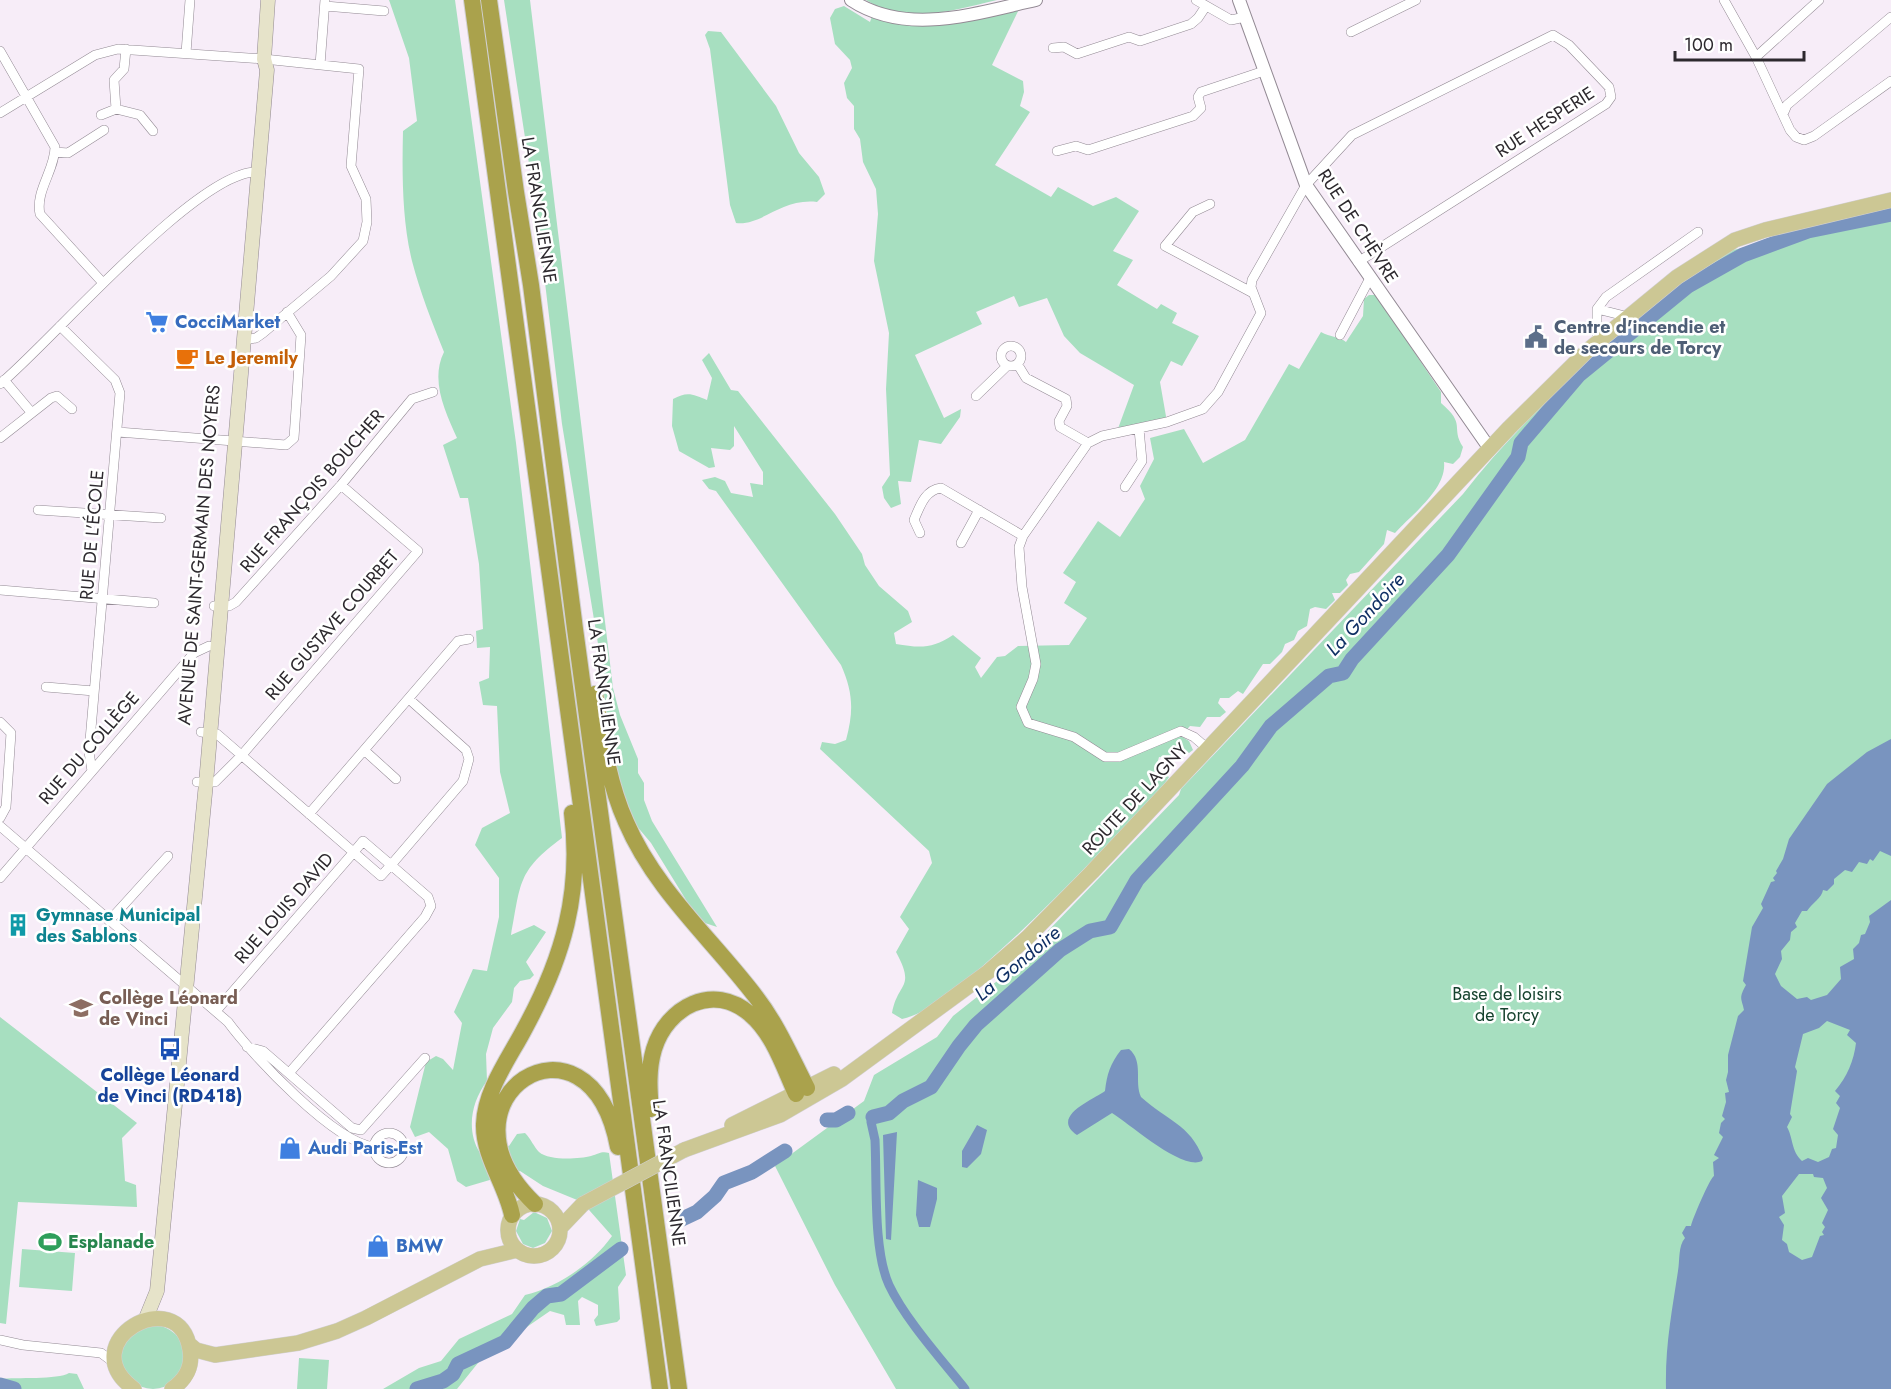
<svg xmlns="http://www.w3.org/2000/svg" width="1891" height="1389" font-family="Jost,sans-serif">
<rect width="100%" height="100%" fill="#f7edf8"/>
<path fill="#a7dfc0" d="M389,0H455L516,443L562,838C517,871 521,883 511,935L534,925L546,932L526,962L534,975L530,979L520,981L514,988L512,1002L493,1028L486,1054L487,1081C471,1102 466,1131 480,1153L509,1146L517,1134L525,1133C531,1139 534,1147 539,1152C549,1161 579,1159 591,1156C599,1154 601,1151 609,1153L626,1275L618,1287L620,1319L617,1322L596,1326L594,1320L598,1315V1305L582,1297L578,1301L580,1325H566L564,1315L550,1311L482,1358L457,1389H383L419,1368L441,1361L459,1339L512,1314L525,1295C558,1287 592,1264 612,1236L582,1202L543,1186L520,1171L466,1187L457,1181L448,1149L429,1132L415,1137L410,1127L426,1062L436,1056L443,1059L453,1070L462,1023L454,1012L473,969L487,971L499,917V878L475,845L482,828L510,813L500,772L497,706L483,705L479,682L489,678L490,647L477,648L476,631L483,629L479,564L468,498H460L443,445L457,438C445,411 430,380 444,352C432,322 420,292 412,261C402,220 402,173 403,131L417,121L409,58Z
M504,0H530L613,688L620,715L638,759V773L644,783V800L652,821L717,927L699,921L651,843L635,824L620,787L608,732L599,650L562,424L537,216Z
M866,0H997C955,10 905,26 866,0Z
M1022,3L992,65L1023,81L1024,92L1020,106L1030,112L995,165L1051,197L1058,187L1093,206L1116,197L1139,211L1113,251L1133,260L1117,285L1157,309L1161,304L1177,313L1172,323L1199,336L1182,366L1171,361L1160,382L1167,422L1116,434L1134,385L1080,353L1064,336L1047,298L1019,307L1014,296L976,312L982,324L915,355L944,418L961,409L960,417L941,444L919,440L911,482L898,481L901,504L891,508L884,498L882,487L890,475L886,389L889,333L874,261L878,214L876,189L863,162L860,139L854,129V106L847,98L844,83L852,68L850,60L835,44L830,18L835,9L844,6L870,22L873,13L900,19Z
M708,31L721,32L776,106L799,153L819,177L825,194L817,202C781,198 762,226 736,223L730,205L710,49L705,35Z
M1891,213V1389H896L835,1285L775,1166L864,1101L874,1075L937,1037L953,1016L1044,944L1046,933L1179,795L1181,789L1463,494C1534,402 1626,331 1715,258L1733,250Z
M1369,295H1376L1441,392V403C1467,425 1450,427 1463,447L1460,457L1453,464L1444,462C1447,489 1412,514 1395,533L1387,530L1384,544L1359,572L1350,574L1346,580L1348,585L1340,593H1332L1335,600L1326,609L1315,607L1310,609L1307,626L1298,631L1294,640L1285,644L1282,652L1270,664H1263L1243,694L1238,691L1229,698H1220L1218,703L1226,712L1220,717H1207L1200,727L1190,726L1181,736L1189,741L1193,750L1189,753L1183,749L1172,758L1159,757L1156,768L1169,777L1165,783C1107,845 1049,908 985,964C960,986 934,1011 902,1019L892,1013C898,981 916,989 896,952L909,929L900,917L932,863L929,851L820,749L822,742L835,744L846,740C854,711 853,692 841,665L716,491L709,489L702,480L715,477L725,481L731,493L753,497L750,483L763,485V472L734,426V446L730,450L711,448L715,467L709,468L679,451L672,426L673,399C687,391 693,394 707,400L712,378L702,360L709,353L731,390L738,391L835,514L862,554L865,565L879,586L908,611L912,622L894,633L896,644C920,648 932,649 953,635L981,658L975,667L981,678L997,657L1005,656L1018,646L1069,645L1087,618L1064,603L1076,582L1063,573L1098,521L1120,537L1145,499L1140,486L1154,459L1150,438L1184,429L1203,463L1245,440L1289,364L1299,369L1321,332C1330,337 1340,337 1346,342L1363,316L1364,299Z
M0,1017L137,1123L122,1138L125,1181L136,1185L137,1207L18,1202L6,1324L0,1323Z
M534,1212L547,1218L552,1231L545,1243L533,1248L523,1244L516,1231L520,1219L524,1220Z
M22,1249L75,1253L72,1291L19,1287Z
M121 1357a32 32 0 1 1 64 0a32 32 0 1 1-64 0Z
M299,1358L329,1360L327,1389H297Z
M69,1373L77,1374L84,1389H0V1379C16,1377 58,1380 69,1373Z"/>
<path fill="#7994bf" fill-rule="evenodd" d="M1891,739V856L1880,851L1873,861L1870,859L1867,864L1859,862L1852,872L1845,870L1834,879V884L1827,891L1823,890C1822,898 1812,903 1807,911H1802L1795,923L1797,927L1791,932L1790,940L1781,951L1782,959L1775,974L1781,986L1797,999L1807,997L1811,1000L1827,995L1841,979L1840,967L1854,959L1853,949L1859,943L1861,935L1865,934L1870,922L1869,916L1891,900V1389H1666C1665,1346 1672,1311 1678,1271C1680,1260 1678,1246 1685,1238L1682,1233L1686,1226H1691C1692,1220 1710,1178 1714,1176L1713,1162L1719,1158L1714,1155L1723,1137L1719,1133L1721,1123L1725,1119L1722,1116L1726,1102L1725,1093L1729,1092L1726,1080L1728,1072V1055L1738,1016L1744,1010C1742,999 1738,999 1746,985L1743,981L1752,927L1763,908L1761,904L1771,882L1775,881L1773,878L1777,873L1776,871L1783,859L1789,839L1827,784L1867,752ZM1827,1021L1850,1030L1847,1035L1856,1043C1854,1060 1847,1077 1835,1091L1840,1096L1836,1103L1840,1108L1833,1129L1838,1135L1836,1148L1832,1149L1829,1157L1818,1162L1808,1158L1802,1161C1791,1151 1793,1137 1787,1127L1792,1117L1790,1114L1797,1071L1795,1067L1803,1034L1819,1028ZM1799,1174H1813L1814,1177L1823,1178L1827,1188L1821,1198L1828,1210L1822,1223L1825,1227L1822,1232L1824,1235L1820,1236L1812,1257L1802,1260L1789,1252L1787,1244L1782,1240L1784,1225L1779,1217L1785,1213L1782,1196Z
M1129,1049C1144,1061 1134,1082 1141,1097C1166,1120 1190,1124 1203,1158L1202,1161C1182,1171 1130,1124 1112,1113L1077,1135C1049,1116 1095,1099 1105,1091C1107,1074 1110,1064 1121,1050Z
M977,1125L987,1130L981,1154L967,1168L962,1167V1151Z
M897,1132L891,1240L886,1239L883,1135Z
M918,1180L937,1188V1199L930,1227H919L916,1215Z"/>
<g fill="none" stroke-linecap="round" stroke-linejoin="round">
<path stroke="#7994bf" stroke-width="9" d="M873,1117L871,1122L875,1140C877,1181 873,1250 889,1285C905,1319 941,1359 965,1389"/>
<path stroke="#7994bf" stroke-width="15" d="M873,1117L889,1113L903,1101L931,1087L959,1046L976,1025L1060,950L1090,931L1110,927L1137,880L1242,766L1271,726L1329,676L1343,673L1352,659L1448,555L1518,457L1521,443L1579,375L1688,286L1743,255L1808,231L1891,214
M827,1120H836L848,1113
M680,1220L697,1212L715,1196L724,1183L752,1172L785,1151
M0,1385L14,1389
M417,1389L443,1381L453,1374L458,1364L505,1342L533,1308L547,1296L561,1294L621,1249"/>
<g stroke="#938a94" stroke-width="10">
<path id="minor" d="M1196,0L1231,20L1245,17
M1724,0L1756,57L1790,130L1796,137L1804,140L1814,136L1891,81
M325,6L384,11
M1351,32L1416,0
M1053,48L1064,47L1077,54L1129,37L1140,41L1191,24L1198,18L1206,6
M126,49L124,69L114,80L116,109L140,115L153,131
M0,51L55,147C55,170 35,191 40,214L103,283
M186,53L190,0
M1756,57L1819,0
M320,65L325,0
M1784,112L1787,105L1891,17
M0,113L95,55L118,49L264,59L359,69L351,166L366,199L367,222L363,241L331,276L263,333L256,338L244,340
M101,115L116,109
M1057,151L1076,146L1088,150L1193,116L1201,108L1198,97L1201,92L1264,71
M55,152L68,153L104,130
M1210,204L1193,212L1165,246L1253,293
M1597,309L1629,317
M60,326L115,380L120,393L89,752L92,771
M1340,335L1370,278
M1597,343V309L1606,297L1698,232
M1001 356a10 10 0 1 1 20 0a10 10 0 1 1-20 0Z
M1018,365L1026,378L1066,399L1067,406L1059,421L1060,427L1088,443
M4,380L31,412
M0,384C51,342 198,170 257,172
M976,396L1007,366
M118,432L286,445L294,438L301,335L287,312
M0,438L51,398L57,396L72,409
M1125,487L1142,461L1139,429
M38,510L161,518
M920,533L914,520C920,506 925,490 941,488L1023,536
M961,543L979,510
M0,590L154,603
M214,606H229L236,602L341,485L412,399L433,392
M46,687L94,691
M0,722L11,733L6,807L0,818
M201,732L217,734L381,876L391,865L363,841L353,853L216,1011
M1208,749L1194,737L1181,731L1119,757H1105L1074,737L1028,723L1021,707L1033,679L1036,664L1022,587L1019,547L1023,536L1088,443L1102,436L1167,422L1203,409L1218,392L1261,313L1251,287L1252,280L1306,185L1352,135L1553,35L1569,45L1609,87L1611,97L1606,104L1358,262
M364,750L396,779
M197,782H215L241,756L418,551L341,485
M309,814L458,641L469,639
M0,826L228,1022C253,1056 334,1142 374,1147
M0,878L194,653L209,646
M109,921L168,856
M247,1047L263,1051L352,1128L361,1130L425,1058
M290,1072L425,917L431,906L428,897L391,865L463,781L469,759L466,750L409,699
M374 1148a15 15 0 1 1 30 0a15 15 0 1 1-30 0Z
M0,1340L23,1345L101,1353L116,1364"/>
</g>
<g stroke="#938a94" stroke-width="14">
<path id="tertiary" d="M851,0C907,37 976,13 1036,0
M1239,0L1306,185L1490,449"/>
</g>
<g stroke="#938a94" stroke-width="15">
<path id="secondary" d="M146,1318L157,1291L206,783L267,70L264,59L268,0"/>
</g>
<g stroke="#d1d0d1" stroke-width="16">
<path id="primary" d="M732,1125L834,1074
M684,1150L780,1115L842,1079L988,972L1027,938L1092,872L1509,428L1587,351L1677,277L1735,240L1765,230L1891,200
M508 1230a26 26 0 1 1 52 0a26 26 0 1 1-52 0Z
M560,1228L583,1204
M189,1344L196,1350L215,1355L298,1343L337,1331L366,1318L480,1259L517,1250
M134,1389C70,1342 179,1280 190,1350C193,1367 185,1380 172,1389"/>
</g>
<g stroke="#d1d0d1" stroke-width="18">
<path id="motorway" d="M472,0L660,1389
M489,0L516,192L531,285L575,629L679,1389
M595,694C602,737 608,782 626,822C655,890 712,939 756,997C777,1024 791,1057 807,1088
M651,1109C649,1089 648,1069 654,1049C667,1007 713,982 750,1014C773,1033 784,1068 796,1094
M535,1204C425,1099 589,994 618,1147
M512,1215C506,1185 483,1156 484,1124C485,1090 510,1057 525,1028C563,958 582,893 572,813"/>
</g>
<use href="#minor" stroke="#fff" stroke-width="9"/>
<use href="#tertiary" stroke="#fff" stroke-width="12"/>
<use href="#secondary" stroke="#e6e3c9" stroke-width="14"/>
<use href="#primary" stroke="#ccc794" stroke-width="15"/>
<use href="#motorway" stroke="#aaa24c" stroke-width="16"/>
<g stroke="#d1d0d1" stroke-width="16" stroke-linecap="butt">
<path id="primary-bridge" d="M583,1204L684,1150"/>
</g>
<use href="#primary-bridge" stroke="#ccc794" stroke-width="15"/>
</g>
<defs>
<g id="supermarket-bare" transform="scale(1.8)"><path d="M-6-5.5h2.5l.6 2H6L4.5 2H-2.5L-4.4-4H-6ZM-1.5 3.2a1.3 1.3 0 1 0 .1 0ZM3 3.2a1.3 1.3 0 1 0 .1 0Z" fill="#3f7fe0" stroke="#fff" stroke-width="2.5" paint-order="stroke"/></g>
<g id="civic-bare" transform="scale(1.8)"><path d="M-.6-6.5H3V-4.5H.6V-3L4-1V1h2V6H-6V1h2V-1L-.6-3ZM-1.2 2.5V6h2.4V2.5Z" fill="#5c6f8a" stroke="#fff" stroke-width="2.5" paint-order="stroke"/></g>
<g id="cafe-bare" transform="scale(1.8)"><path d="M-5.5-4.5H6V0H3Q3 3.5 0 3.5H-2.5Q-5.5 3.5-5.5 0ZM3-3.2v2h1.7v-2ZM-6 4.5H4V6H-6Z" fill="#e8710a" stroke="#fff" stroke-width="2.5" paint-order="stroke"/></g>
<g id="building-bare" transform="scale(1.8)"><path d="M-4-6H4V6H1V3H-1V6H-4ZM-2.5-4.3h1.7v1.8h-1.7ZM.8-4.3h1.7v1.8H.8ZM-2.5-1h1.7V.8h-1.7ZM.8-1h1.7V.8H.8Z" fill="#0f9aa8" stroke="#fff" stroke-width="2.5" paint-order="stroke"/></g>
<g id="school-bare" transform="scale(1.8)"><path d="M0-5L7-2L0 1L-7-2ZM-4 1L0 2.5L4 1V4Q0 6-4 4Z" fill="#8d6e63" stroke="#fff" stroke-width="2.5" paint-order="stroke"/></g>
<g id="bus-bare" transform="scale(1.8)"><path d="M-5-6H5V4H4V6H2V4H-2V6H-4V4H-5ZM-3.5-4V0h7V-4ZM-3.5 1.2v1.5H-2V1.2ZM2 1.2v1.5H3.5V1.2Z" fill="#1a4fb4" stroke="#fff" stroke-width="2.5" paint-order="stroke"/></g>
<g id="shop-bare" transform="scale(1.8)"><path d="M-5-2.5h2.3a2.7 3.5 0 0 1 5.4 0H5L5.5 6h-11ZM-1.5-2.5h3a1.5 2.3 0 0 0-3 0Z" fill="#3f7fe0" stroke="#fff" stroke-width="2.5" paint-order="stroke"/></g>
<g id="stadium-bare" transform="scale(1.8)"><path d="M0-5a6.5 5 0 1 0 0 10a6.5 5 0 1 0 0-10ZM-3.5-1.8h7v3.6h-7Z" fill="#2e9e5b" stroke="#fff" stroke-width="2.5" paint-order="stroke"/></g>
</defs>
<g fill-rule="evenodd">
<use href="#supermarket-bare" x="157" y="322"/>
<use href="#civic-bare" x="1536" y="337"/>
<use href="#cafe-bare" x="187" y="358"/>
<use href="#building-bare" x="18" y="925"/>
<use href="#school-bare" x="81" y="1008"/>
<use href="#bus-bare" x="170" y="1049"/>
<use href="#shop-bare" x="290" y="1148"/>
<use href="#stadium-bare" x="50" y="1242"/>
<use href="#shop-bare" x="378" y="1246"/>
</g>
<g text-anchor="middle" stroke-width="5" stroke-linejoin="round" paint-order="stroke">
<g font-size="18" fill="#2d292e" stroke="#fff">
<text transform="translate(1545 122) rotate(-33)" y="6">RUE HESPERIE</text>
<text transform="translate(539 210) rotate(81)" y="6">LA FRANCILIENNE</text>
<text transform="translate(1358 226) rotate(57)" y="6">RUE DE CHÈVRE</text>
<text transform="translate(312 491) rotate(-49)" y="6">RUE FRANÇOIS BOUCHER</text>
<text transform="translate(92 535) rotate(-85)" y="6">RUE DE L'ÉCOLE</text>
<text transform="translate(199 555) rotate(-85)" y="6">AVENUE DE SAINT-GERMAIN DES NOYERS</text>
<text transform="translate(332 625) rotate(-49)" y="6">RUE GUSTAVE COURBET</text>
<text transform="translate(604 692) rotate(82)" y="6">LA FRANCILIENNE</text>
<text transform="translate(89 748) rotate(-49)" y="6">RUE DU COLLÈGE</text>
<text transform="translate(1135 799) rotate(-47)" y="6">ROUTE DE LAGNY</text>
<text transform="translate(284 908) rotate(-49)" y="6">RUE LOUIS DAVID</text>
<text transform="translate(669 1173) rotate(82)" y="6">LA FRANCILIENNE</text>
</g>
<g font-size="18" font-weight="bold" fill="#366cbe" stroke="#fff" text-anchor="start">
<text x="175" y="328">CocciMarket</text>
<text x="308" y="1154">Audi Paris-Est</text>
<text x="396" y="1252">BMW</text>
</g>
<g font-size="18" font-weight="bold" fill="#4e5e75" stroke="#fff" text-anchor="start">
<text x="1554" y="333">Centre d'incendie et<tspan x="1554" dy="21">de secours de Torcy</tspan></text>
</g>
<g font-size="18" font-weight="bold" fill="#c56008" stroke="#fff" text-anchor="start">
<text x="205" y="364">Le Jeremily</text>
</g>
<g font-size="18" font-weight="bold" fill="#0d838f" stroke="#fff" text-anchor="start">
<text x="36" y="921">Gymnase Municipal<tspan x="36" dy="21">des Sablons</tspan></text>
</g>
<g font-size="18" fill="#17432f" stroke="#fff">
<text x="1507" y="1000">Base de loisirs<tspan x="1507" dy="21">de Torcy</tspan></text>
</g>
<g font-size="18" font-weight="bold" fill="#785e54" stroke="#fff" text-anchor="start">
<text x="99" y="1004">Collège Léonard<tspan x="99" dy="21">de Vinci</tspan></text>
</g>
<g font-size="18" font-weight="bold" fill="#164399" stroke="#fff">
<text x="170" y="1081">Collège Léonard<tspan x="170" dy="21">de Vinci (RD418)</tspan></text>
</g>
<g font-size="18" font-weight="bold" fill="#27864d" stroke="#fff" text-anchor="start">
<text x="68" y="1248">Esplanade</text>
</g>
<g font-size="20" font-style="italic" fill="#0f2f64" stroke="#fff">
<text transform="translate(1365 614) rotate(-47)" y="7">La Gondoire</text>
<text transform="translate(1017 963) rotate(-40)" y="7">La Gondoire</text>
</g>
</g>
<path d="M1675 51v9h129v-9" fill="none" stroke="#2d292e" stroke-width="3"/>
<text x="1684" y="51" font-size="18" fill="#2d292e" stroke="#ffffff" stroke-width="4.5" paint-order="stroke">100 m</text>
</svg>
